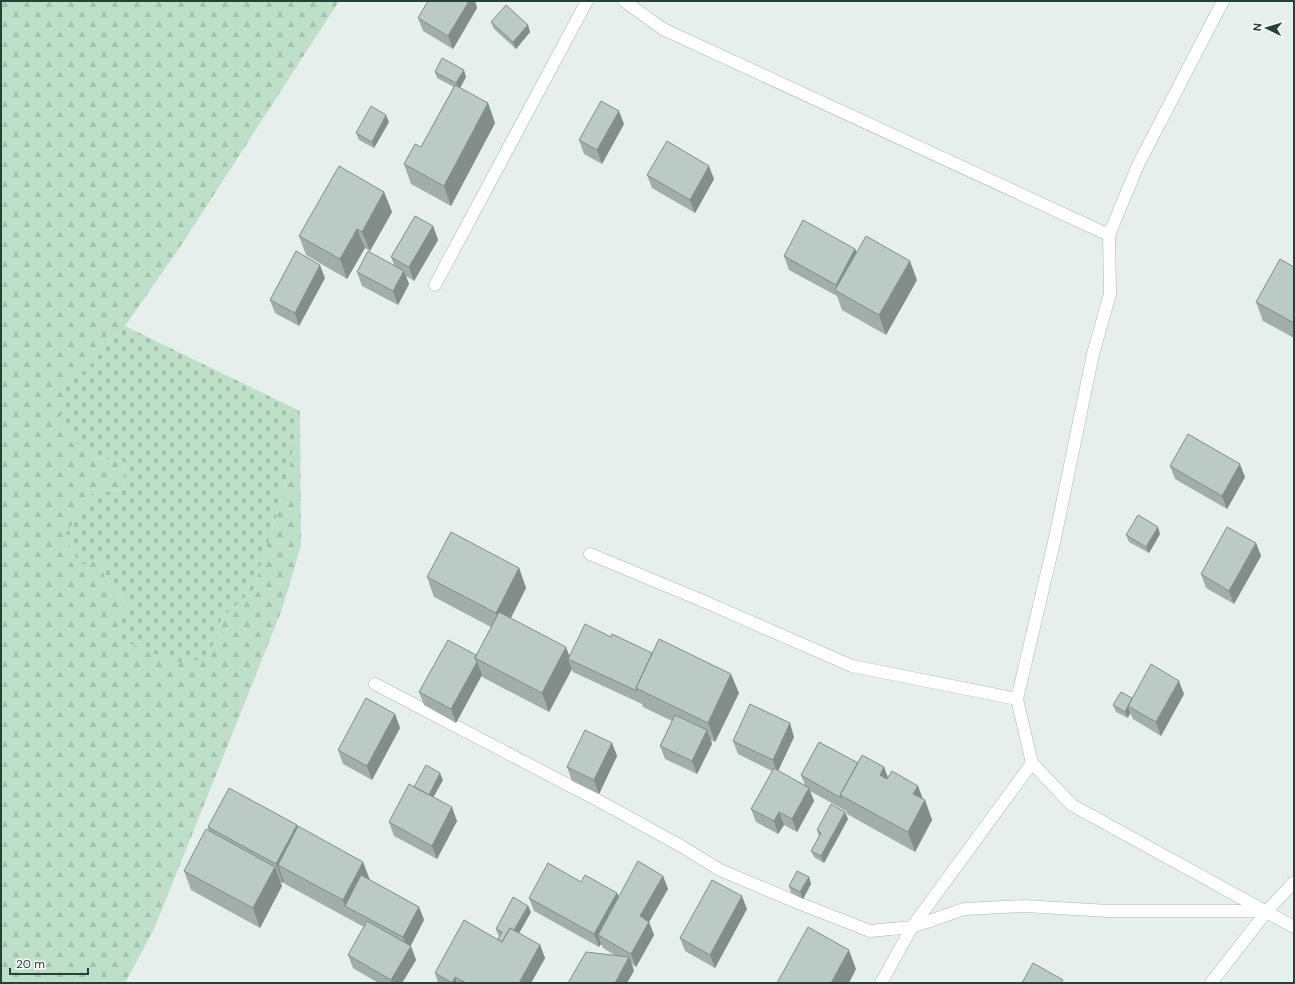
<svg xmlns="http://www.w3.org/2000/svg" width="1295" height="984" font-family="'DM Sans',sans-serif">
<defs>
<pattern id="forest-firs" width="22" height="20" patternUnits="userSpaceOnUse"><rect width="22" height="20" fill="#bfe0c8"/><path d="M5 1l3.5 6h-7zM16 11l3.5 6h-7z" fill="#a4c1ad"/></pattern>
<pattern id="cemetery-stones" width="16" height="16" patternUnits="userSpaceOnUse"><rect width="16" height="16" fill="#bfe0c8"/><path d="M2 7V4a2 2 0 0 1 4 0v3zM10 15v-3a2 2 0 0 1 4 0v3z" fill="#a4c1ad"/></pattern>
</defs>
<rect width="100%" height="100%" fill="#e6efeb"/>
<path fill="url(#forest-firs)" d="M1,1H339L180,247L125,326L86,370L66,381L93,457L125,462L124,489L91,494L100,559L105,577L126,604L208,659L222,617L253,590L278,510L290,463L300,411L301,546L282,609L218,770L154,929L125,983H1Z"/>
<path fill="url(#cemetery-stones)" d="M125,326L300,411L290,463L278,510L253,590L222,617L208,659L176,662L116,638L126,604L105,577L100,560L81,565L64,537L91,494L124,489L125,462L93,457L71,438L60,419L66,381L86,370Z"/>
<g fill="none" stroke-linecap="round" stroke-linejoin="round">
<g stroke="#a8b8b2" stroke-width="13">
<path id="minor" d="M624,1L663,29L1109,235
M1223,1L1138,165L1109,235L1110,294L1093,354L1055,538L1017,699L1032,763L1072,805L1294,927
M435,285L587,1
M590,554L703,601L852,666L1017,699
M375,684L601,802L681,846L720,870L801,904L870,931L912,927L964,909L1024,906L1109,911H1266
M881,983L912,927L1032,763
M1211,983L1267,911L1294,882"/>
</g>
<use href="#minor" stroke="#fff" stroke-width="12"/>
</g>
<path fill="#a1aea9" d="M428,1H475L477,8L453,49L423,31L418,18Z
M491,22L528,25L530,32L516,49L494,29Z
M435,72L466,77L460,88L488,103L495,123L451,206L411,184L404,164L421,147L454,87L437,78Z
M389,122L374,148L359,140L356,133Z
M624,124L602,164L584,154L579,140Z
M647,175L714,179L695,213L652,188Z
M384,192L392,212L370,251L365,248L347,279L306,255L299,236Z
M433,226L438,240L414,281L406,276L409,284L398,305L362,286L357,272L394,265L391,257Z
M855,249L857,252L917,280L886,335L842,310L837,296L789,270L784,256Z
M1294,267V338L1263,321L1256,302Z
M325,278L299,326L275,313L270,300Z
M1170,466L1245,477L1227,509L1175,479Z
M1160,534L1149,553L1129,542L1126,535Z
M1256,543L1261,556L1234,604L1206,588L1201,574Z
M519,568L526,588L511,618L569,656L611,637L652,653L739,693L715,742L711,740L712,744L697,774L665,759L660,746L672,721L643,707L642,704L573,672L572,669L549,712L482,677V675L456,723L424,705L419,692L476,655L491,627L434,597L427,577Z
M1184,694L1161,736L1133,719L1130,713L1128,718L1116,712L1113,705L1132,698Z
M395,714L400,728L372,780L343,764L338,750Z
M794,737L778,771L805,785L801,775L858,763L884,767L888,777L918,786L923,799L925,800L932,820L915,852L847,814L846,811L810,791L814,801L797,832L784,825L778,834L756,822L751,809L772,771L738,754L733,741Z
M612,743L617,756L599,794L572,781L567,767Z
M443,780L433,797L457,821L437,859L394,836L389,822L414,787Z
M845,812L848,819L824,863L814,857L811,851L819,836L817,830Z
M297,825L298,827L363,862L370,880L419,907L424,920L410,946L416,960L402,983H378L353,968L348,955L364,927L285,884L284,882L283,883L280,882L282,886L260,928L191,890L184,871L209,831L208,827Z
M663,876L668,889L649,922L654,935L636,967L632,964L634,971L616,956L603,948L601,944L599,947L534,911L529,898L581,882L617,893L619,896Z
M809,877L811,884L803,899L791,893L789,886Z
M528,906L531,912L519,933L540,945L545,958L531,983H438L435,973L498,939L500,936L498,935L496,929Z
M747,909L715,968L685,951L680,938Z"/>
<path fill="#838d89" d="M469,1H475L477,8L453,49L448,36Z
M528,25L530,32L516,49L513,42Z
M464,70L466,77L459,90L456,83Z
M488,103L495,123L451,206L444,186Z
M619,111L624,124L602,164L597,150Z
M386,115L389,122L374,148L372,142Z
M709,166L714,179L695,213L690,200Z
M384,192L392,212L370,251L362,232Z
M433,226L438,240L414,281L409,267Z
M357,229L365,248L347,279L340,259Z
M855,249L860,262L838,292L836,285Z
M910,261L917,280L886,335L879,315Z
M320,265L325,278L299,326L295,313Z
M404,271L409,284L398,305L393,291Z
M1240,464L1245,477L1227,509L1222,496Z
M1158,527L1160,534L1149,553L1146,547Z
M1256,543L1261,556L1234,604L1229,591Z
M519,568L526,588L503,633L496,613Z
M566,647L571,660L568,659L572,669L549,712L542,693Z
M477,662L482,675L456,723L451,709Z
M731,674L739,693L715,742L708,723Z
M1179,681L1184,694L1161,736L1156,722Z
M1128,706L1130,713L1128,718L1125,712Z
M395,714L400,728L372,780L367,766Z
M790,723L794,737L777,773L773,760Z
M707,730L712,744L697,774L692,761Z
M612,743L617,756L599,794L594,780Z
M884,767L891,787L880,775Z
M440,773L443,780L429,805L427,798Z
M918,786L924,803L925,800L932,820L915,852L908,832L913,794Z
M809,788L814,801L797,832L792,819Z
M452,807L457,821L437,859L432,846Z
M779,812L784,825L778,834L774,821Z
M845,812L848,819L824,863L821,856Z
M297,825L304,844L278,865L284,882L283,883L276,864Z
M363,862L370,881L345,906L343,900Z
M275,867L282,886L260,928L253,908Z
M663,876L668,889L649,922L654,935L636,967L631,954L640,916Z
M809,877L811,884L803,899L800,892Z
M617,893L622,906L598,935L601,944L599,947L594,934Z
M742,896L747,909L715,968L710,955Z
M528,906L531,912L509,951L506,945Z
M419,907L424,920L408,951L403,937Z
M540,945L545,958L531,983H519Z
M411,946L416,960L402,983H392L391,980Z
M849,950L856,969L849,983H831Z
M629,957L634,971L627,983H615Z
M455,977L457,983H452Z"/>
<path fill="#bbcac4" stroke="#838d89" d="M428,1H469L448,36L418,18Z
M506,5L528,25L513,42L491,22Z
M442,58L464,70L456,83L435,72Z
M455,85L488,103L444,186L404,164L415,144L421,147Z
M601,101L619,111L597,150L579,140Z
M371,106L386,115L372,142L356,133Z
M667,141L709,166L690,200L647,175Z
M339,166L384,192L362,232L357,229L340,259L299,236Z
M415,216L433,226L409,267L391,257Z
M803,220L855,249L836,285L784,256Z
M866,236L910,261L879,315L835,290Z
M296,251L320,265L295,313L270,300Z
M368,251L404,271L393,291L357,272Z
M1280,259L1294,267V323L1256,302Z
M1188,434L1240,464L1222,496L1170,466Z
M1138,515L1158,527L1146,547L1126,535Z
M1227,527L1256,543L1229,591L1201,574Z
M451,532L519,568L496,613L427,577Z
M499,612L566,647L542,693L475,658Z
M585,624L611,637L612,634L652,653L636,688L637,691L568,659Z
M659,639L731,674L708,723L636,688Z
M448,640L476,655L475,658L477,662L451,709L419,692Z
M1151,664L1179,681L1156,722L1128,706Z
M1121,692L1132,698L1125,712L1113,705Z
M366,698L395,714L367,766L338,750Z
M750,704L790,723L773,760L733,741Z
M675,715L707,730L692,761L660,746Z
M585,730L612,743L594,780L567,767Z
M819,742L858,763L840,795L841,798L801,775Z
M862,755L884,767L880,775L887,779L892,771L918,786L913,794L925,800L908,832L840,795Z
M426,765L440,773L429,795L414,787Z
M774,768L809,788L792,819L779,812L774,821L751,809Z
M409,784L452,807L432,846L389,822Z
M229,788L297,825L276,864L208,827Z
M831,804L845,812L821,856L811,851L821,833L817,830Z
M298,826L363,862L343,900L278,865Z
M206,829L275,867L253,908L184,871Z
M638,861L663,876L640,916L649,922L631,954L598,935Z
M548,863L581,882L585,875L617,893L594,934L529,898Z
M797,871L809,877L800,892L789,886Z
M361,875L419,907L403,937L345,906Z
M712,880L742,896L710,955L680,938Z
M513,897L528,906L514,930L510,928L502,942L498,939L502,932L496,929Z
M464,920L502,942L510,928L540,945L519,983H466L455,977L452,983L435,973Z
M367,921L411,946L391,980L348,955Z
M808,927L849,950L831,983H777Z
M586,952L629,957L615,983H568Z
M1033,963L1063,980L1061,983H1022Z"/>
<rect width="1295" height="984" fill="none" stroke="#24423a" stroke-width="4"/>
<g transform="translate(1267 28) rotate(275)" stroke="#f7fbf9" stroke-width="3" paint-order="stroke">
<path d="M0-3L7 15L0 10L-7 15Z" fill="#24423a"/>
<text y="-6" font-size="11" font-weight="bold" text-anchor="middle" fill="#24423a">N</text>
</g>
<path d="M10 968v6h78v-6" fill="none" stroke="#24423a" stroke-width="2"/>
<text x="16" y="968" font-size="12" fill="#24423a" stroke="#f7fbf9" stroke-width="3" paint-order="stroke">20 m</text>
</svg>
